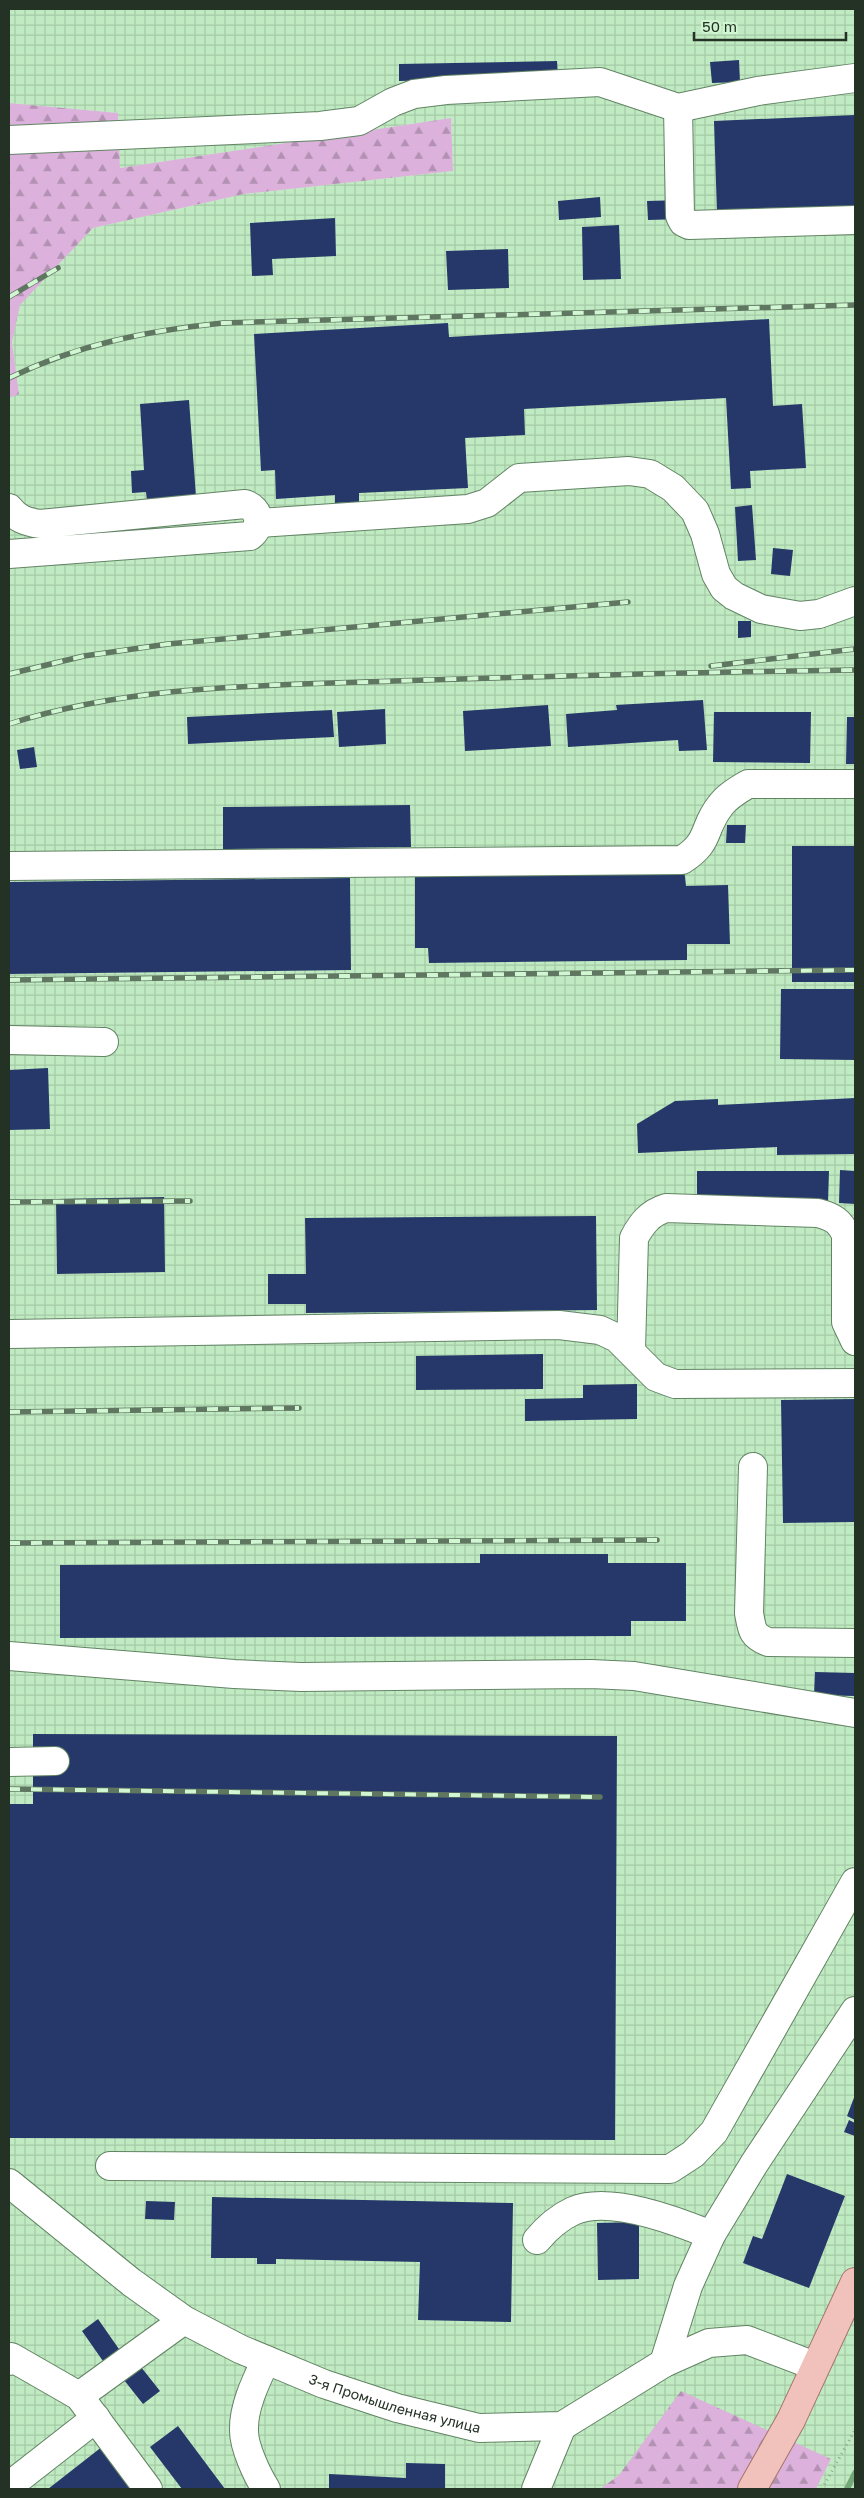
<svg xmlns="http://www.w3.org/2000/svg" width="864" height="2498" font-family="'Golos Text',sans-serif">
<defs>
<pattern id="industrial-grid" width="8" height="8" patternUnits="userSpaceOnUse" patternTransform="scale(1.25)"><rect width="8" height="8" fill="#c0ebc2"/><path d="M0 4h8M4 0v8" fill="none" stroke="#a5caa7"/></pattern>
<pattern id="forest-firs" width="22" height="20" patternUnits="userSpaceOnUse" patternTransform="scale(1.25)"><rect width="22" height="20" fill="#dcb1dc"/><path d="M5 1l3.5 6h-7zM16 11l3.5 6h-7z" fill="#b291b2"/></pattern>
</defs>
<rect width="100%" height="100%" fill="#d0f6d2"/>
<path fill="url(#industrial-grid)" d="M9,9H855V2489H816L831,2459L619,2475L600,2489H9V398L19,393L12,342L19,305L93,228L244,194L453,171L451,118L120,168L118,113L9,103Z"/>
<path fill="url(#forest-firs)" d="M9,103L118,113L120,168L451,118L453,171L244,194L93,228L20,305L12,342L19,394L9,398Z
M681,2391L831,2459L816,2489H600L619,2475Z"/>
<g fill="none" stroke-linecap="round" stroke-linejoin="round">
<path stroke="#74a878" stroke-width="6" d="M847,2489L855,2473"/>
</g>
<path fill="#263869" d="M739,60L740,82L712,83L710,62Z
M557,61L558,77L399,81V64Z
M855,115V208L717,213L714,121Z
M600,197L601,217L559,220L558,201Z
M683,200V219L648,220L647,201Z
M335,218L336,256L272,259L273,275L252,276L250,223Z
M619,225L621,279L583,280L582,227Z
M508,249L509,288L448,290L446,251Z
M769,319L773,406L802,404L806,468L750,471L751,488L731,489L726,398L524,409L525,435L465,438L468,488L359,493V502L335,503V495L276,499L275,470L261,471L254,334L448,323L449,337Z
M189,400L196,497L147,501L146,492L132,493L131,471L144,470L140,404Z
M752,505L756,560L738,561L735,507Z
M773,548L793,550L790,576L771,574Z
M738,621H751V637L738,638Z
M703,700L707,750L679,751L678,740L568,747L566,714L617,710L616,705Z
M548,705L551,746L465,751L463,711Z
M385,709L386,744L339,747L337,712Z
M332,710L334,737L188,744L187,717Z
M714,712H811L810,763L713,762Z
M847,717H855V764H846Z
M34,747L37,767L20,769L17,750Z
M410,805L411,847L223,849V807Z
M727,825H746L745,843H726Z
M792,846H855V982H792Z
M684,869L686,886L728,885L730,944H687V960L429,963L428,948H415V876Z
M350,878L351,970L9,974V882Z
M781,989H855V1060L780,1059Z
M48,1068L50,1129L9,1130V1070Z
M855,1098V1154L777,1155V1147L638,1153L637,1124L675,1101L718,1099V1105Z
M840,1170L855,1171V1204L839,1203Z
M697,1171H829L828,1203H697Z
M164,1197L165,1272L57,1274L56,1199Z
M596,1216L597,1310L306,1313V1304H268V1274H306L305,1218Z
M543,1354V1389L416,1390V1356Z
M637,1384V1419L525,1421V1399L583,1398V1385Z
M855,1399V1522L783,1523L781,1400Z
M480,1554H608V1563H686V1621H631V1636L60,1638V1565L480,1563Z
M815,1672L855,1673V1696L814,1695Z
M33,1734L617,1736L615,2140L9,2138V1804H33Z
M855,2095V2120L847,2116Z
M849,2120L855,2123V2136L844,2132Z
M787,2174L845,2196L809,2288L743,2263L753,2236L762,2239Z
M212,2197L513,2203L511,2322L418,2320L420,2262L276,2259V2264H257V2258H211Z
M146,2201L175,2202L174,2220L145,2219Z
M639,2222V2279L598,2280L597,2223Z
M98,2319L121,2352L105,2364L82,2331Z
M141,2367L160,2391L143,2404L124,2380Z
M178,2426L225,2489H182L150,2447Z
M103,2446L137,2489H48Z
M406,2463L445,2464V2489H329V2474L406,2478Z"/>
<g fill="none" stroke-linecap="round" stroke-linejoin="round">
<g stroke="#628464" stroke-width="30">
<g id="minor">
<path d="M678,108L680,216L683,222L689,225L855,220"/>
<path d="M9,140L320,126L359,121L393,102L414,94L446,90L600,82L678,108L758,91L855,78"/>
<path d="M9,508C17,519 27,522 40,524L245,504C260,509 263,526 250,536L9,554"/>
<path d="M259,523L468,509L487,503L519,478L629,471L650,474L673,488L695,511L705,534L716,574L724,588L734,596L761,609L800,616L819,614L855,601"/>
<path d="M9,866L682,860C711,842 702,829 720,806C727,796 738,790 748,784H855"/>
<path d="M9,1040L104,1042"/>
<path d="M9,1334L559,1325L600,1330L617,1338L656,1377L675,1384L855,1383"/>
<path d="M631,1351L634,1238C642,1223 650,1213 666,1208L818,1213C833,1217 840,1221 846,1235V1322L855,1341"/>
<path d="M753,1467L749,1613C752,1630 752,1636 768,1642L855,1643"/>
<path d="M9,1656L234,1674L301,1677L591,1674L634,1676L855,1713"/>
<path d="M9,1762L55,1761"/>
<path d="M110,2166L670,2169L693,2154L714,2132L855,1882"/>
<path id="s1" d="M9,2183L131,2282L184,2320L240,2349L324,2384L397,2408L479,2428L562,2426L664,2363L709,2343L747,2340L815,2366"/>
<path d="M537,2240C547,2228 558,2218 573,2211C609,2195 677,2221 711,2235"/>
<path d="M9,2361L11,2357L79,2396L148,2489"/>
<path d="M664,2363L688,2286L711,2235L754,2164L855,2011"/>
<path d="M79,2396L184,2320"/>
<path d="M9,2486L96,2418"/>
<path d="M266,2489C257,2475 244,2447 244,2431C243,2407 256,2381 266,2360"/>
<path d="M536,2489L562,2426"/>
</g>
</g>
<g stroke="#a37469" stroke-width="30">
<path id="major" d="M752,2489L791,2420L855,2282"/>
</g>
<path stroke="#8ba88d" stroke-width="3" stroke-dasharray="1 4" stroke-linecap="butt" d="M822,2489L855,2430"/>
<use href="#minor" stroke="#fff" stroke-width="28"/>
<use href="#major" stroke="#f1c1bb" stroke-width="28"/>
<g stroke="#5f7661" stroke-width="5.5">
<path id="rail" d="M9,297L58,268
M9,378C79,344 146,331 223,323L855,305
M711,666L855,649
M9,674L84,656L168,644L628,602
M9,724C135,684 263,686 394,681C548,676 701,672 855,670
M9,980L855,970
M9,1202L190,1201
M9,1412L299,1408
M9,1543L657,1540
M9,1789L600,1797"/>
</g>
<use href="#rail" stroke="#d0f6d2" stroke-width="4" stroke-dasharray="11" stroke-linecap="butt"/>
</g>
<g text-anchor="middle" stroke-width="5" stroke-linejoin="round" paint-order="stroke">
<g font-size="14" fill="#243225" stroke="#d0f6d2">
<text dy="5" stroke="none"><textPath href="#s1" startOffset="450">3-я Промышленная улица</textPath></text>
</g>
</g>
<rect width="864" height="2498" fill="none" stroke="#243225" stroke-width="20"/>
<path d="M694 32v8h152v-8" fill="none" stroke="#243225" stroke-width="2.5"/>
<text x="702" y="32" font-size="15" fill="#243225" stroke="#d0f6d2" stroke-width="4" paint-order="stroke">50 m</text>
</svg>
